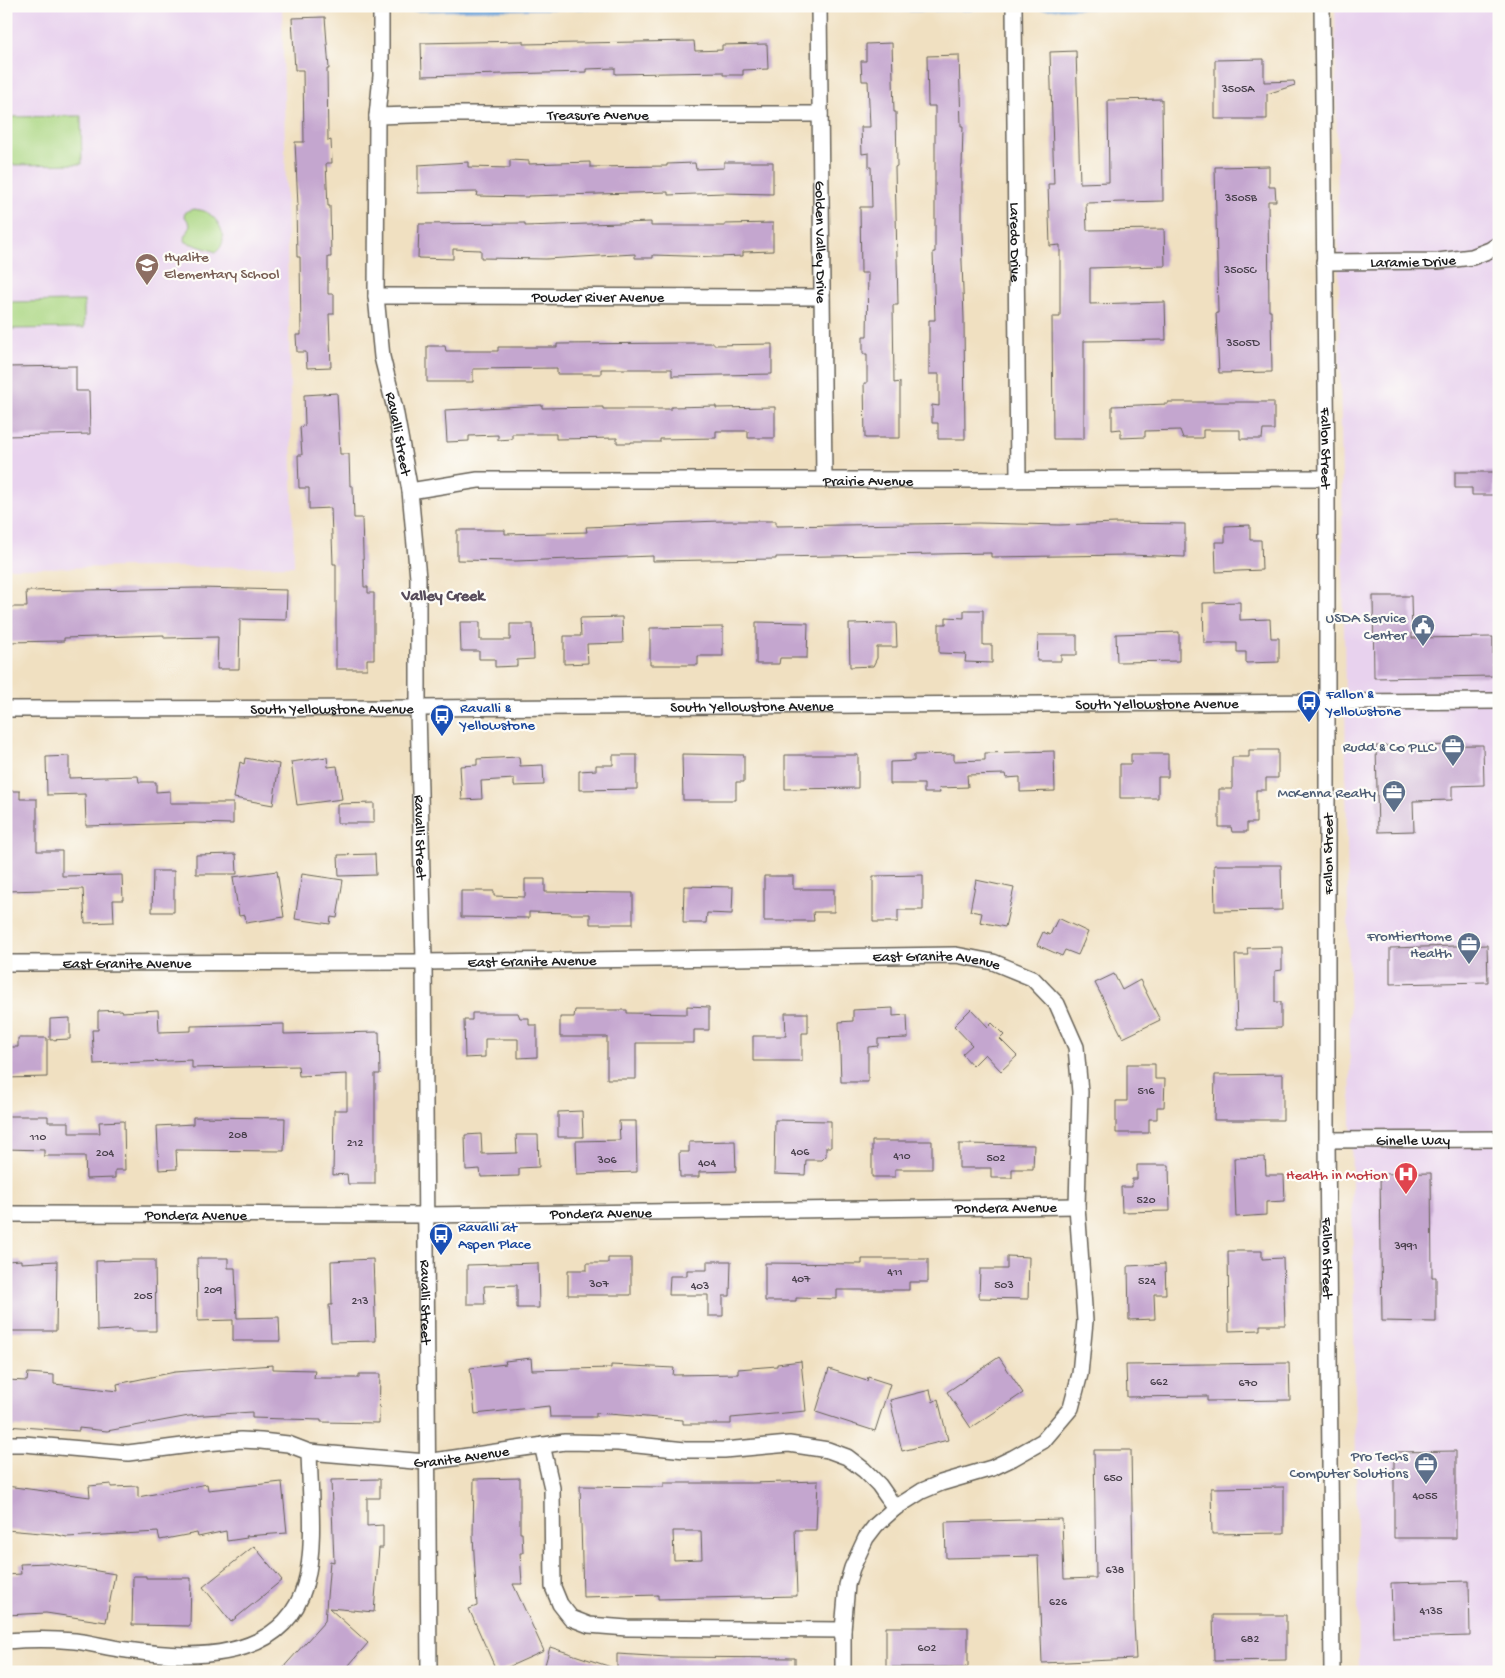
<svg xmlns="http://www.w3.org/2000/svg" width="1505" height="1678" font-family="'Gochi Hand',sans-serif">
<rect width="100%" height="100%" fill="#fdfcf7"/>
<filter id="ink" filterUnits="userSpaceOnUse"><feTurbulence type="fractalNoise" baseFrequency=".02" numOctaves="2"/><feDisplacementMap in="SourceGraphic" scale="10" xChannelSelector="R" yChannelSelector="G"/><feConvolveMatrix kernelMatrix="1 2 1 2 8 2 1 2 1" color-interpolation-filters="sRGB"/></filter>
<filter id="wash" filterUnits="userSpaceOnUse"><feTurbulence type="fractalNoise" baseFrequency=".0096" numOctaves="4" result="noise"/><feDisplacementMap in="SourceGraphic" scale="20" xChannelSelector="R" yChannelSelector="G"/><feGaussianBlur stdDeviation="1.12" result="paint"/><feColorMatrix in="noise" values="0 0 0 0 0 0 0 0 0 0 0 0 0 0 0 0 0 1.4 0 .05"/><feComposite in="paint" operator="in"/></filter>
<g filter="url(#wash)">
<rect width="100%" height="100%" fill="#f0e0c1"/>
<path fill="#e8d2ee" d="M6,6H282L294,566L6,568Z
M1335,6H1499V1672H1359Z"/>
<path fill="#acd784" stroke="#647a50" d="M81,116L82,164L6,165V117Z
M194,209C198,210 203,210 206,212C219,218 231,241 216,252L186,242L184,237L189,230L190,224L184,215L187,211Z
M84,301V328L6,329V302Z"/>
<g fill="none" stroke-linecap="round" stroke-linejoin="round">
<path stroke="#6aa0d7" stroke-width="5.5" d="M873,6L907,9L971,8
M1042,7L1120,6
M408,9L624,6"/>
</g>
<g id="blocks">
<path fill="#c4a6cf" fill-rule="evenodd" d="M325,17L329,69H327L328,141L331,140L332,163H326L328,206H330L331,257H328V294H334V314H329L331,367L307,368L306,352H297L296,335H301L300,257H297L296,206H298L295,142H304L303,70H295L292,18Z
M523,41V44L694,41L695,51L722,50V45L767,44L768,69L743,70V75H723V72L615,74V68L586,69V72L422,76L421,43Z
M892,43L894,112H896L897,166L895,167L898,305H893L894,383L900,382V438H865L864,383H867V354H863V336H867L868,273H861L860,207H872L871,167H869V153L862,154L861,127H870L868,81H862L861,61H866V44Z
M1076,51L1080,183L1109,182L1108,100L1162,99L1163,201L1086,203L1087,230L1164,229L1165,266L1090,268V304L1165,302L1166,340L1084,341V439H1053L1052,317H1060V245L1050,246L1048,184H1054L1050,52Z
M959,55L961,126H963L962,166H961V233L964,319L965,439H938V423H932V405L939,406V374H929V320H935L933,252H935V106H928L927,56Z
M1264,59V82L1294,81L1295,85L1267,94V119H1215V60Z
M510,160L529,161V164L590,162V167L667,166V164L695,163L696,169L724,168V162H773V194L724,193L668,195V192L528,196V197L477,196L478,192L418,193V165L468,162V167L510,168Z
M1269,166V187H1275L1276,201H1268L1269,311H1271L1272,372L1219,373L1216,313H1218L1215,167Z
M651,222V226H725V224L773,223V251L743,252V256L717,257L653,255V258H635V254L546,259L481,258V250L453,249V259L418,258L419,224L525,223V226Z
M687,343H714V345L772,344V374L672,376V369H601V374H557V368L473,369V382H427V346H445L446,351H498V347H557V344Z
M76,366V391H89L90,434L6,436V367Z
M337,393L340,454H349L350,486H353L354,518H362L364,587H368V593H374V659H367V669H336V564H333L331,508L309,509V488H299L298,455H302L300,427L305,425L304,395Z
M1168,402H1274V430H1263L1262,439H1240V430H1203V438H1183L1180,430L1145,431V437L1121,438V429L1112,430V406L1168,404Z
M542,405V408L603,407V409H671V407L716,406V408L775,407V438H748V431H716V438L660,439V442H631V443H617V438L556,439V434H512V439L498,440V435L469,436V441L447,442L445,410Z
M1455,472H1494V495H1472V488H1455Z
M720,521H776V526L978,523L1060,525L1117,523L1185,524V557L1128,555L991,557V553L776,557V559L708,560L653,561V556L516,561L457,560V530H505V534L587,532L586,527L665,524V523Z
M1250,525V540H1261L1262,570L1216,572L1215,542H1225V526Z
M198,588L287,590L286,620L240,619L239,669H217L218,637L164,638V635L64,638V641L6,642V607H27L26,591Z
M1373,596H1411L1412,638L1493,637V676L1374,678Z
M1240,602V620L1270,619L1271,638H1279V662L1246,663V652H1237V643H1204L1203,603Z
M964,610H983V645H992V663L965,662L966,654L939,653V624H946V617L964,618Z
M622,617L623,643L587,644L588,663L564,664V636H581L580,618Z
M460,622H480V640H510V624H533L534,659L517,660V666L495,667V659H479V651H461Z
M756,622L808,623L807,658H780L779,664H756Z
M896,623L897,647H877V658L873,666L850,667L849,624Z
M723,627V656H698V665H650V628Z
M1179,632V661L1117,662L1116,634Z
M1038,635H1077V655H1061V661H1037Z
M1483,745L1484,785L1452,786V800L1413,801L1414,831L1378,832L1376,746Z
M1249,750H1278V778H1266V790H1256V823H1247V832H1232L1231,827H1219V789H1232V757H1249Z
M1054,751L1055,791L1020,792V777L1006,778L1005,774L967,775L968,787L939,788L940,793H924V784H890V762L914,761V755L954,754V761L985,760V753Z
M682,754L744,755V782H736V800H683Z
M1131,754H1168V777H1158V798H1120V764H1131Z
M613,755H637V789L579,790V771L596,770V765H613Z
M785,755H858V788L785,789Z
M69,756V778L138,776L139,782H156V792L170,791V803H233V824L194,823L86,826L85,794L47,795L46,757Z
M327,757L328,767L337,766L342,799L297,805L291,762Z
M519,757L520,766L543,765L544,785L514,786V779L481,781L482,799L462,800L460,766L477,765V759Z
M245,758L279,764L273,805L234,798L240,762L244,764Z
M6,791H20V799H37V851H62V876L122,875L123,900H113L114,922L85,923L83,889L6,891Z
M374,803V823H337V804Z
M236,854L237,874H196V855Z
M375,854L376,875L339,876L338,855Z
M1214,865H1281L1282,910L1215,911Z
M153,871H174V912H152Z
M277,871L284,917L246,923L245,915L239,916L233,877Z
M302,874L343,880L337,918L331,917L330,924L295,919Z
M923,875V910H898V922H873V876Z
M764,876H793V889H834V912H813L814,921H764Z
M525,879H545V892L633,893V924H590V914H571V913L529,912V918L461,917V891H494V896L525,897Z
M976,880L1014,888L1005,927L980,922L982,913L970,911Z
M684,886L733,887L732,914L707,913L706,923H683Z
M1058,918L1088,932L1078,955L1065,950L1062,956L1037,945L1043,932L1050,935Z
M1487,945L1488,982L1390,984V948Z
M1282,947V970L1275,971V1002H1281V1028L1237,1029L1235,955H1248L1247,948Z
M1114,974L1122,990L1140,980L1160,1020L1123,1038L1095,983Z
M687,1006L709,1007V1030H694V1043H636V1079H607V1037H560V1017H574L575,1010H627V1013L687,1014Z
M893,1008V1016L907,1015L908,1038L878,1039V1046L868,1047V1082H841L839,1022L853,1021V1010Z
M971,1009L988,1027L992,1023L1004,1035L1000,1039L1017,1056L1001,1071L985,1054L973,1066L962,1054L972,1045L954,1026Z
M122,1010V1012L158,1010L159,1032L191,1031V1026L284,1024V1034L379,1032L380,1074H375V1184H348L347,1174L333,1175L334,1110H347V1074L299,1076L298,1066L192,1068V1060L94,1064L92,1030H98V1011Z
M472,1013H518L520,1018H529V1025H537V1057L518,1058V1039H485V1057L465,1058L464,1020H472Z
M785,1013H808V1033H802V1061H753V1036H786Z
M70,1018V1039L50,1040V1019Z
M18,1038H47V1077L6,1078V1047H18Z
M1127,1064H1155V1079H1165L1164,1107H1157V1119H1149V1133H1116V1101H1127Z
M1283,1074V1120H1214L1215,1075Z
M582,1111L583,1137H558V1112Z
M6,1116H48V1122H69V1133H100L99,1122L124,1121L125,1170H115V1178L86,1179L85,1156H44V1150L6,1149Z
M193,1117L285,1118L284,1151L176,1150L177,1169L159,1170L157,1126L193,1124Z
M775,1120L831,1121V1147H826V1156L822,1160H806L805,1175L774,1174Z
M619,1121H636L637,1172L577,1174L576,1141L620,1140Z
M481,1134L482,1154L517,1153L516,1135H538L539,1167L519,1168V1176L481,1177L480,1169L466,1170L465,1135Z
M735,1141L736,1171L699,1172V1177H680L679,1152H689V1142Z
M872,1141H932V1169H895V1177H872Z
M959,1144L1034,1145L1033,1169H1012V1178H991V1168H959Z
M1265,1157L1266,1175H1284L1285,1201L1266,1202V1215L1236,1217L1234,1158Z
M1137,1165H1169L1170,1211L1122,1212L1121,1187H1132V1179H1137Z
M1431,1173L1432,1277H1436V1322L1382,1321L1380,1174Z
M1228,1251H1262V1259L1283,1258L1285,1325H1260V1330L1229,1331Z
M1007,1256L1029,1257L1028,1299L979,1298L980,1269H1007Z
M197,1258H228V1268H235L237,1318L279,1317L280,1341H233V1320L198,1321Z
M608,1258H631V1295H568V1270H587V1263H608Z
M373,1259L376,1341L331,1342L329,1305H332L331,1261Z
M862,1259H928V1282H909V1290H837V1299L796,1298V1301H765V1263L862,1264Z
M21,1260V1263L57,1261L56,1331H6V1261Z
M131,1260H155L156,1331H132V1329L97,1331L96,1261Z
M707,1261H731L730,1296H723V1316H708V1295H669L670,1276H687V1270H707Z
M538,1263L539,1308H517V1285L484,1286L485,1304H467V1265Z
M1165,1264L1166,1294H1154L1155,1319L1129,1320L1128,1266Z
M999,1357L1023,1393L971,1428L947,1392Z
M531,1358L532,1370L611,1368V1365L674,1368L673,1375L738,1374V1369L777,1366V1364L801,1361L806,1411L731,1418V1424H683V1420L596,1413V1417H550L549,1406L475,1414L470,1368L506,1364L505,1361Z
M1289,1363L1290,1400L1207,1401V1396L1127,1397L1126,1365Z
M273,1365V1369L315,1370L314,1378H359V1374H380L379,1423L321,1422V1420L252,1418V1412L189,1416L107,1431L79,1428V1431L6,1426V1380L27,1381L28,1373L54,1375V1384L118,1391L117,1384L175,1372Z
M829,1369L867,1381L868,1377L890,1384L875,1431L816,1412Z
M930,1390L933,1402L938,1399L948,1440L902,1451L890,1400Z
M1094,1450H1131L1134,1623L1136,1659L1042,1663L1038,1556L946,1558L945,1522L1062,1519L1064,1579L1096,1578Z
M1456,1451V1538H1394V1452Z
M520,1478V1533H522L523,1553H520L522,1584H513L544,1651L497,1672L469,1609L477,1606L473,1536L474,1479Z
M380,1479V1498H367V1526L383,1525V1548H379L374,1612L329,1608L368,1643L343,1672H279L325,1621L330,1561L334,1562L331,1480Z
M818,1481L816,1530H795L797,1596L658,1599V1595L583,1597L580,1486L664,1487V1483H752ZM673,1531H701L702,1559L674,1560Z
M282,1482L287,1533L246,1536L247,1538L227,1541L226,1531L198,1537L197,1533L160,1540L158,1532L67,1537L53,1534L6,1530V1486L90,1497L89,1486L111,1484V1487L138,1486V1497L207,1484L208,1490Z
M1284,1487V1533L1212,1534L1211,1488Z
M254,1546L282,1580L231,1622L203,1587Z
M50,1563L115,1574L106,1622L46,1613L6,1615V1575L21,1574L20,1564Z
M133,1576H146V1578H191L190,1626L132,1625Z
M1469,1581L1470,1636L1393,1638L1391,1583Z
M1213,1615H1286V1660L1214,1661Z
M886,1627H968V1667H886Z
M550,1647L617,1669V1654L667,1657L795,1658V1672H617V1670V1672H543Z"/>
</g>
</g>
<g filter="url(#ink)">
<use href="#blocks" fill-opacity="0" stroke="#666156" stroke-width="1"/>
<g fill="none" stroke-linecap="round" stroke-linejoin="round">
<g stroke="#666156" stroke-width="18">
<g id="street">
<path id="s1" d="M381,6V76L377,116L376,296L382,357L395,409L410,491L418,578V708L424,962L429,1672"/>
<path id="s2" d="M819,6L824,479"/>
<path id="s3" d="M1014,6L1018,479"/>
<path id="s4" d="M1322,6L1327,478V1140L1332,1672"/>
<path id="s5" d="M377,116L444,114H820"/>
<path id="s6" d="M1324,262L1438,261L1472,257L1490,250L1499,244"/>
<path id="s7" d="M376,296L822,297"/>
<path id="s8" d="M410,491L478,480H976L1327,478"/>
<path id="s9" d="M6,709L418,708L1499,701"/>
<path id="s10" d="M6,963L424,962L956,955L993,962L1032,978L1057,1004L1076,1047L1080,1092L1077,1206L1085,1321L1080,1374L1071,1408L1043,1441L1013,1458L992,1468L941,1483L922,1491L895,1508L876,1525L866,1538L852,1568L847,1585L843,1630V1672"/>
<path id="s11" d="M1327,1140L1499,1139"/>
<path id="s12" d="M6,1214L424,1215L1077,1206"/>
<path id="s13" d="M6,1444H24L128,1453L206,1443L241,1440L261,1441L288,1444L309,1452L426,1462L565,1442L618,1443L685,1450H724L789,1444L828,1450L847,1457L864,1470L879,1485L895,1508"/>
<path d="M542,1445L552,1488L553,1587L560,1604L571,1618L589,1625L627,1628L843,1630"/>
<path d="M6,1641C29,1639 52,1639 75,1641C92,1643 109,1648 127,1650C192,1660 283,1662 305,1585C316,1548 310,1492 309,1452"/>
</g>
</g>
<use href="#street" stroke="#fff" stroke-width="15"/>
</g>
</g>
<defs>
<g id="school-pin" transform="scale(1.25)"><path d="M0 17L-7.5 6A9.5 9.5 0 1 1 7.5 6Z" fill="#8d6e63" stroke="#fdfcf7"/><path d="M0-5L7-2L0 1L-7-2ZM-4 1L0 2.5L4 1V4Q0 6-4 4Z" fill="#fff"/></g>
<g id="civic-pin" transform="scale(1.25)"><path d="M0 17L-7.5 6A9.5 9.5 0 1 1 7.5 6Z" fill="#5c6f8a" stroke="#fdfcf7"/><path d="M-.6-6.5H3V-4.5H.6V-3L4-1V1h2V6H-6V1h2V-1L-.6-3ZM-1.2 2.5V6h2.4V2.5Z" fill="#fff"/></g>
<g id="bus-pin" transform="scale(1.25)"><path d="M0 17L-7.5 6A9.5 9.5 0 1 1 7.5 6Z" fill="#1a4fb4" stroke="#fdfcf7"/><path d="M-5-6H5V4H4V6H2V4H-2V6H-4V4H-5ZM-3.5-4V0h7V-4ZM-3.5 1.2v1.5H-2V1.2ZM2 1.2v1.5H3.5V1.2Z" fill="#fff"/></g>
<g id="office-pin" transform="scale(1.25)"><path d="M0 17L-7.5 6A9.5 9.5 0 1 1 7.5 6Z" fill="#5c6f8a" stroke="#fdfcf7"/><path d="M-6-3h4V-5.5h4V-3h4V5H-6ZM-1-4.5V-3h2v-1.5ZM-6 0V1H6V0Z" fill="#fff"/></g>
<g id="hospital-pin" transform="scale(1.25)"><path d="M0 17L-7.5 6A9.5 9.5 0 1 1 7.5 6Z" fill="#e0444e" stroke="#fdfcf7"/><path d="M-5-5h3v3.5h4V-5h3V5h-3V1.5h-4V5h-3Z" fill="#fff"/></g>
</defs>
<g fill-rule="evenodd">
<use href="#school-pin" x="147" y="265"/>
<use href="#civic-pin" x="1423" y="626"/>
<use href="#bus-pin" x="1309" y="702"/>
<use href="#bus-pin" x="442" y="716"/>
<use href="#office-pin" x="1453" y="746"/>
<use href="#office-pin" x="1394" y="792"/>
<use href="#office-pin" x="1469" y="944"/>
<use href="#hospital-pin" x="1406" y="1174"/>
<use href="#bus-pin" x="441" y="1235"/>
<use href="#office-pin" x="1426" y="1464"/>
</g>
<g text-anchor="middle" stroke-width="4.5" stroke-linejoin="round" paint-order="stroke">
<g font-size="12" fill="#463e49">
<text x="1238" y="92">3505A</text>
<text x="1241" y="201">3505B</text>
<text x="1240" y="273">3505C</text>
<text x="1243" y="346">3505D</text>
<text x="1146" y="1094">516</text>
<text x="238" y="1138">208</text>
<text x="38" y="1140">110</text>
<text x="355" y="1146">212</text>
<text x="800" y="1155">406</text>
<text x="105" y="1156">204</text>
<text x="902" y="1159">410</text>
<text x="996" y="1161">502</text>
<text x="607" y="1163">306</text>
<text x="707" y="1166">404</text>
<text x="1146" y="1203">520</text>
<text x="1406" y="1249">3991</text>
<text x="895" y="1275">411</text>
<text x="801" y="1282">407</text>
<text x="1147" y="1284">524</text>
<text x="599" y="1287">307</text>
<text x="1004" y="1288">503</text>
<text x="700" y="1289">403</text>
<text x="213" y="1293">209</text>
<text x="143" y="1299">205</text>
<text x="360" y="1304">213</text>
<text x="1159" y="1385">662</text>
<text x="1248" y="1386">670</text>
<text x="1113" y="1481">650</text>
<text x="1425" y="1499">4055</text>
<text x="1115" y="1573">638</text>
<text x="1058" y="1605">626</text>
<text x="1431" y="1614">4135</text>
<text x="1250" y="1642">682</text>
<text x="927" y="1651">602</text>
</g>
<g font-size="15" fill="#1c1c1c" stroke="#fdfcf7">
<text dy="5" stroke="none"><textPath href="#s5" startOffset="221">Treasure Avenue</textPath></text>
<text dy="5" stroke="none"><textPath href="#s2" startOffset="236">Golden Valley Drive</textPath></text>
<text dy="5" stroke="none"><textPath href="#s3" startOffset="236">Laredo Drive</textPath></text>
<text dy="5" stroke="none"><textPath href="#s6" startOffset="89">Laramie Drive</textPath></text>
<text dy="5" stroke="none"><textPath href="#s7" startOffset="222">Powder River Avenue</textPath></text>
<text dy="5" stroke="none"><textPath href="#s1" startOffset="430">Ravalli Street</textPath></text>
<text dy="5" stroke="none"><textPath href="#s4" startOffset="442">Fallon Street</textPath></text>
<text dy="5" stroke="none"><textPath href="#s8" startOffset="459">Prairie Avenue</textPath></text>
<text dy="5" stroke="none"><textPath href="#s9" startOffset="1151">South Yellowstone Avenue</textPath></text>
<text dy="5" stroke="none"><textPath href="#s9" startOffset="746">South Yellowstone Avenue</textPath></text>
<text dy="5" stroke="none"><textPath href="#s9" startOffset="326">South Yellowstone Avenue</textPath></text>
<text dy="5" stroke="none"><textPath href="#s1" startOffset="835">Ravalli Street</textPath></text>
<text transform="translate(1327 854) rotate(-90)" y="5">Fallon Street</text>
<text dy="5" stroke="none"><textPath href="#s10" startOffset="526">East Granite Avenue</textPath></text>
<text dy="5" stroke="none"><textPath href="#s10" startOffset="931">East Granite Avenue</textPath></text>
<text dy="5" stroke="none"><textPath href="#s10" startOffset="121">East Granite Avenue</textPath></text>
<text dy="5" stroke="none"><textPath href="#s11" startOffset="86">Ginelle Way</textPath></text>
<text dy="5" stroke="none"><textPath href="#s12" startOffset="1000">Pondera Avenue</textPath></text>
<text dy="5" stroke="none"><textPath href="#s12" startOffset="595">Pondera Avenue</textPath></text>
<text dy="5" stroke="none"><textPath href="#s12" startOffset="190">Pondera Avenue</textPath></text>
<text dy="5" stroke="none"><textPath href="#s4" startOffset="1252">Fallon Street</textPath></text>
<text dy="5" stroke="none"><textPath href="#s1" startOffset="1300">Ravalli Street</textPath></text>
<text dy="5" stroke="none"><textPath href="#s13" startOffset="459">Granite Avenue</textPath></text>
</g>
<g font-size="15" fill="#785e54" stroke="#fdfcf7" text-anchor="start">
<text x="164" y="261">Hyalite<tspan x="164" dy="17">Elementary School</tspan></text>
</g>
<g font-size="15" fill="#4e5e75" stroke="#fdfcf7" text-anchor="end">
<text x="1406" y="622">USDA Service<tspan x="1406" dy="17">Center</tspan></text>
<text x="1436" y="751">Rudd &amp; Co PLLC</text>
<text x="1376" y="797">McKenna Realty</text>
<text x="1452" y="940">FrontierHome<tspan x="1452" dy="17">Health</tspan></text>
<text x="1408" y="1460">Pro Techs<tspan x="1408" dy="17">Computer Solutions</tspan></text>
</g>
<g font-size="15" fill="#164399" stroke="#fdfcf7" text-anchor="start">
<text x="1326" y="698">Fallon &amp;<tspan x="1326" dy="17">Yellowstone</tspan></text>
<text x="460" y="712">Ravalli &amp;<tspan x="460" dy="17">Yellowstone</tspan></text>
<text x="458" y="1231">Ravalli at<tspan x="458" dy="17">Aspen Place</tspan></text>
</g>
<g font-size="15" fill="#be3a42" stroke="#fdfcf7" text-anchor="end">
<text x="1388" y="1179">Health in Motion</text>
</g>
<g font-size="16" font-weight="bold" fill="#574c5b" stroke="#fdfcf7">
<text x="443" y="600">Valley Creek</text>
</g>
</g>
<rect width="1505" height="1678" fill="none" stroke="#fdfcf7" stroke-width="25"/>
</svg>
